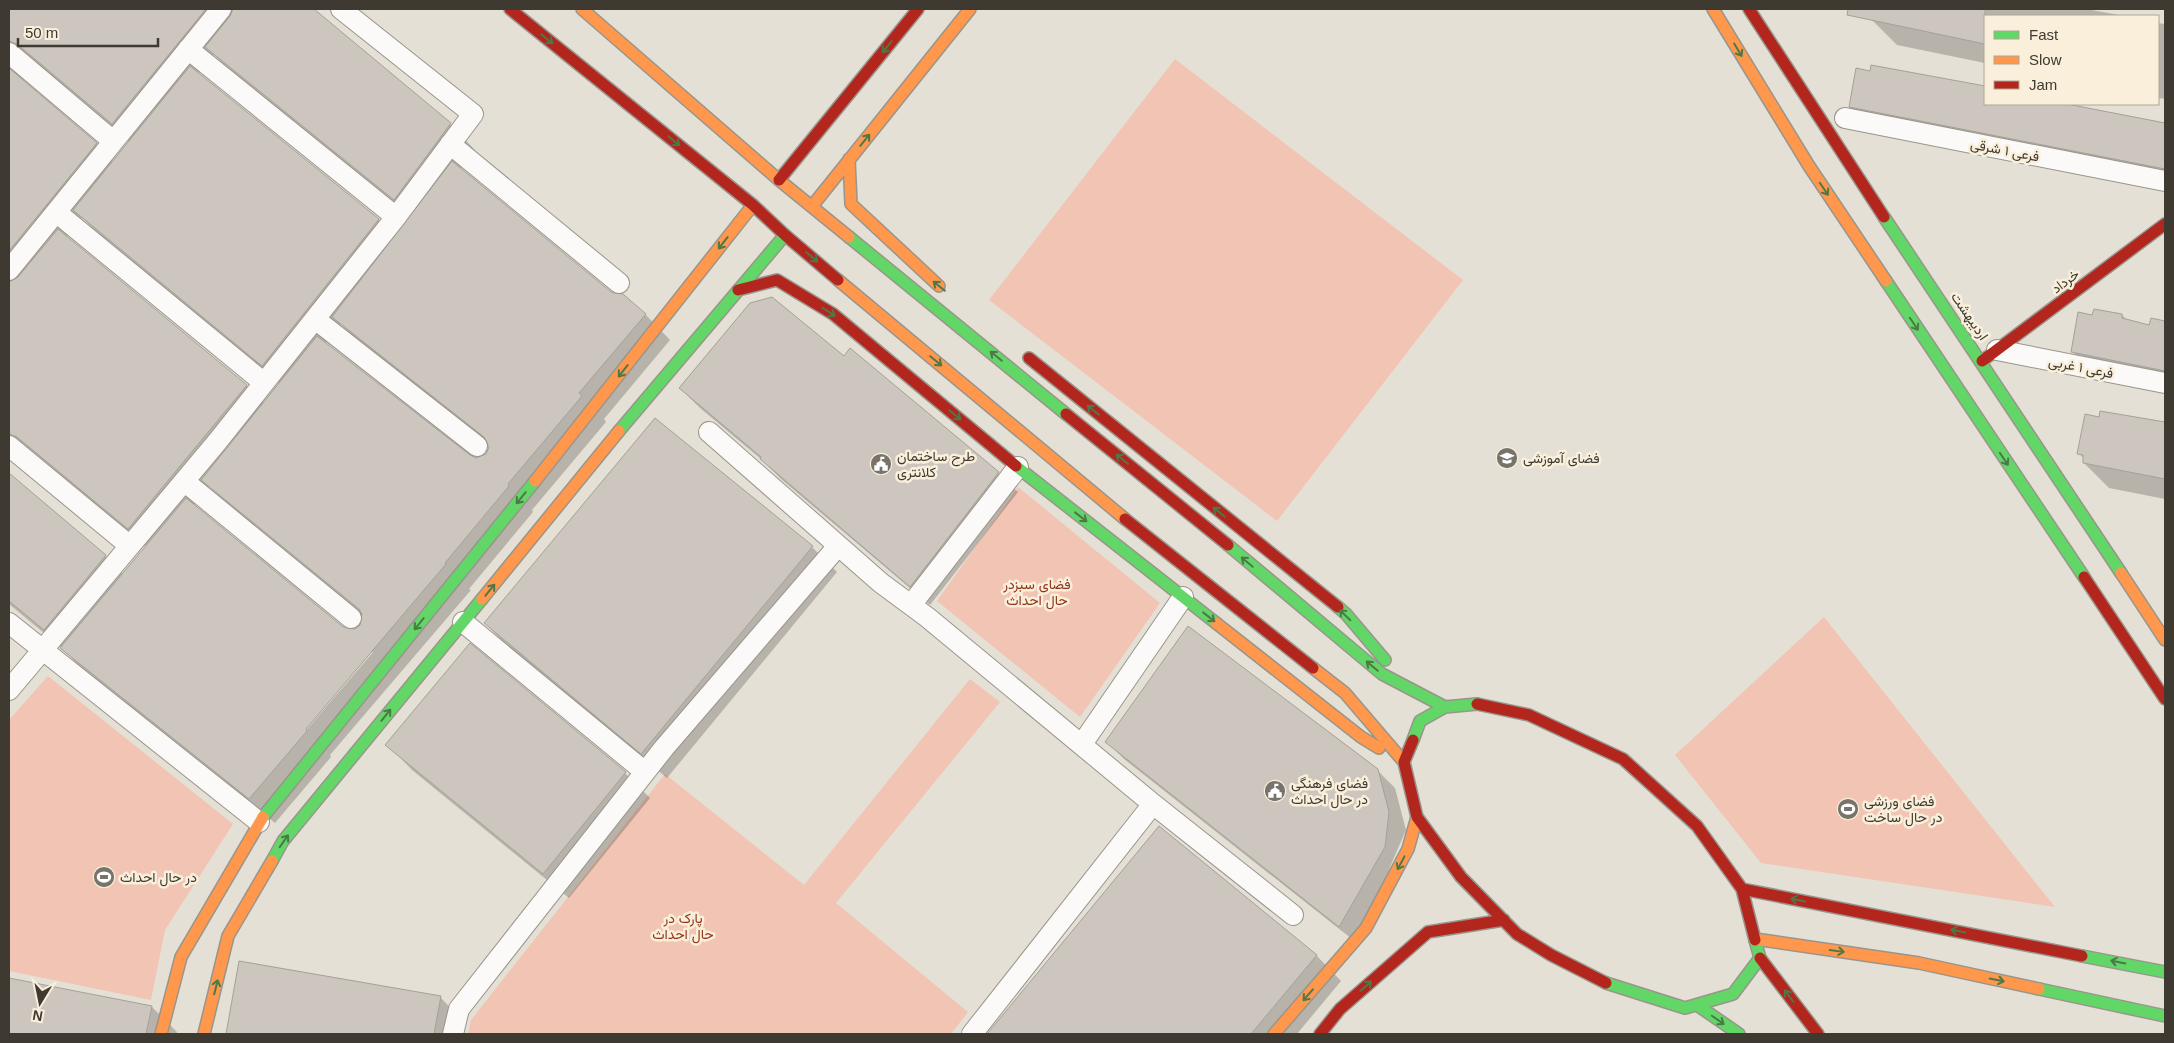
<svg xmlns="http://www.w3.org/2000/svg" width="2174" height="1043" font-family="Arial,Vazirmatn,sans-serif">
<rect width="100%" height="100%" fill="#e5e0d5"/>
<path fill="#f1c4b3" d="M1175,59L1463,280L1277,521L989,300Z
M1018,487L1160,603L1080,717L937,601Z
M1824,617L2055,907L1761,863L1675,755Z
M48,676L233,824L165,930L151,1000L9,971V720Z
M970,679L1000,702L836,903L968,1012L951,1034H468L471,1020L665,774L804,885Z"/>
<path fill="#0003" fill-rule="evenodd" d="M9,9H311L450,124L475,150L460,170L611,293L645,314L670,340L604,419L606,422L532,510L533,512L469,589L471,590L330,755L331,757L275,823L86,673L62,648L9,604V476L105,556L123,574L146,547L43,462L9,439ZM214,55L232,73L411,217L395,237L379,220L198,74ZM31,66L43,69L130,142L114,162L96,144L23,82L24,71ZM82,218L100,235L280,384L264,403L247,386L66,237ZM341,324L358,342L489,444L490,447L487,455L476,459L469,456L325,344ZM209,486L228,505L363,616L362,626L355,631L343,628L193,506ZM370,652H373L302,735L300,733Z
M1866,9H2086L2125,16H1985V63L1897,45L1872,20Z
M2158,23L2165,24V99L2158,98Z
M1900,71L1985,88V104H2065L2165,124V189L1875,131L1850,106L1871,73Z
M2122,315L2128,321L2150,326L2152,320L2165,322V390L2097,376L2072,351L2093,317Z
M844,358L998,473L1018,492L930,605L781,479L761,459L700,408L680,388Z
M2101,412L2165,423V499L2109,488L2084,463V459L2079,453L2100,419Z
M812,547L837,572L667,778L511,650L486,624Z
M470,644L625,773L650,798L569,898L412,770L387,744Z
M1107,742L1377,770L1395,788L1406,830L1357,943L1124,759Z
M1316,955L1341,981L1297,1034H993L991,1032Z
M240,963L440,997L465,1023L463,1034H227Z
M9,980L152,1007L177,1032L176,1034H9Z"/>
<path fill="#ccc6be" stroke="#a5a098" d="M9,9H206L112,124L17,44L9,41Z
M233,9H314L451,123L394,200L205,47L230,16Z
M1848,9H1985V44L1847,15Z
M1871,65L1985,86V104H2067L2165,123V169L1849,107L1856,68L1870,71Z
M190,66L379,219L262,366L73,210Z
M9,68L97,143L9,251Z
M452,161L611,292L623,294L646,314L579,393L582,396L508,484L509,486L445,563L446,564L306,729L307,731L249,799L60,648L186,498L343,627L355,629L360,625L362,614L359,609L201,480L317,336L470,455L476,458L486,454L489,447L484,437L332,317Z
M58,229L247,385L128,529L17,437L9,434V282L18,277Z
M772,297L844,356L850,348L999,472L910,587L760,459L761,457L679,388L750,303Z
M2094,309L2122,314V318L2149,325L2151,318L2165,321V371L2071,352L2078,312L2092,315Z
M2100,411L2165,422V479L2083,463V455L2077,454L2085,414L2099,417Z
M655,418L813,546L641,754L484,623Z
M9,473L106,555L44,630L9,601Z
M1188,626L1378,769L1389,812L1385,847L1339,927L1105,742Z
M470,643L626,772L543,874L385,745Z
M1159,826L1317,955L1251,1034H987Z
M239,961L441,996L434,1034H226Z
M9,978L152,1006L146,1034H9Z"/>
<g fill="none" stroke-linecap="round" stroke-linejoin="round">
<g stroke="#99958c" stroke-width="22">
<path id="street" d="M188,49L396,217
M9,53L113,141
M1845,118L2165,181
M450,144L619,283
M56,212L263,382
M9,270L221,9
M315,319L477,446
M1997,350L2165,383
M709,432L881,583L927,617L1153,804L1293,915
M9,446L130,546
M184,481L351,618
M911,605L1018,467
M463,622L645,772
M9,623L259,822
M9,690L217,442L396,217L473,114L341,9
M1082,744L1183,597
M453,1034L459,1009L664,748L838,546
M972,1034L1153,804"/>
</g>
<g stroke="#99958c" stroke-width="14">
<path id="fast" d="M1884,217L2121,573
M849,237L1066,414
M1886,281L2084,577
M619,431L785,235
M1016,466L1216,623
M1228,545L1382,674L1445,707
M1338,607L1346,614L1385,660
M1413,740L1420,721L1445,707L1477,704
M263,817L535,481
M272,861L283,841L482,599
M2082,956L2165,972
M1606,983L1685,1008L1733,994L1760,958L1755,940
M2039,989L2165,1016
M1697,1005L1739,1034"/>
</g>
<g stroke="#99958c" stroke-width="14">
<path id="slow" d="M582,9L779,180L849,237
M1713,9L1809,166L1886,281
M849,159L851,204L939,286
M813,205L970,9
M838,280L1125,519
M535,481L753,205
M2121,573L2165,640
M482,599L619,431
M1216,623L1361,737L1379,748
M1313,668L1345,693L1404,762
M1755,939L1919,963L2039,989
M161,1034L181,957L263,817
M204,1034L228,936L272,861
M1274,1034L1366,928L1408,849L1417,817"/>
</g>
<g stroke="#99958c" stroke-width="14">
<path id="jam" d="M510,9L753,205L785,235L838,280
M1749,9L1884,217
M779,180L918,9
M738,290L777,280L833,314L1016,466
M1029,358L1338,607
M1982,361L2165,224
M1066,414L1228,545
M1125,519L1313,668
M2084,577L2165,699
M1477,704L1529,715L1623,759L1697,826L1742,889L1755,940
M1413,740L1404,762L1417,817L1461,877L1517,934L1551,955L1606,983
M1742,889L2082,956
M1760,958L1818,1034
M1320,1034L1340,1009L1428,932L1504,920"/>
</g>
<use href="#street" stroke="#fbfaf9" stroke-width="20"/>
<use href="#fast" stroke="#63d668" stroke-width="11"/>
<use href="#slow" stroke="#ff974d" stroke-width="11"/>
<use href="#jam" stroke="#b3261e" stroke-width="11"/>
</g>
<defs><path id="oneway-shaft" d="M-6 0H5M1.5-3L5.5 0L1.5 3" fill="none" stroke-width="1.6" stroke-linecap="round" stroke-linejoin="round" transform="scale(1.25)"/></defs>
<g stroke="#4d7848">
<use href="#oneway-shaft" transform="translate(547 39) rotate(39)"/>
<use href="#oneway-shaft" transform="translate(887 47) rotate(129)"/>
<use href="#oneway-shaft" transform="translate(1738 50) rotate(59)"/>
<use href="#oneway-shaft" transform="translate(865 140) rotate(-51)"/>
<use href="#oneway-shaft" transform="translate(674 141) rotate(39)"/>
<use href="#oneway-shaft" transform="translate(1824 189) rotate(56)"/>
<use href="#oneway-shaft" transform="translate(723 243) rotate(128)"/>
<use href="#oneway-shaft" transform="translate(812 257) rotate(40)"/>
<use href="#oneway-shaft" transform="translate(939 286) rotate(-141)"/>
<use href="#oneway-shaft" transform="translate(829 312) rotate(33)"/>
<use href="#oneway-shaft" transform="translate(1914 324) rotate(56)"/>
<use href="#oneway-shaft" transform="translate(996 356) rotate(-141)"/>
<use href="#oneway-shaft" transform="translate(936 361) rotate(40)"/>
<use href="#oneway-shaft" transform="translate(623 371) rotate(128)"/>
<use href="#oneway-shaft" transform="translate(1093 410) rotate(-141)"/>
<use href="#oneway-shaft" transform="translate(955 415) rotate(40)"/>
<use href="#oneway-shaft" transform="translate(1122 459) rotate(-141)"/>
<use href="#oneway-shaft" transform="translate(2004 459) rotate(56)"/>
<use href="#oneway-shaft" transform="translate(521 498) rotate(129)"/>
<use href="#oneway-shaft" transform="translate(1219 512) rotate(-141)"/>
<use href="#oneway-shaft" transform="translate(1081 517) rotate(38)"/>
<use href="#oneway-shaft" transform="translate(1247 562) rotate(-140)"/>
<use href="#oneway-shaft" transform="translate(490 590) rotate(-51)"/>
<use href="#oneway-shaft" transform="translate(1345 615) rotate(-136)"/>
<use href="#oneway-shaft" transform="translate(1209 617) rotate(38)"/>
<use href="#oneway-shaft" transform="translate(419 624) rotate(129)"/>
<use href="#oneway-shaft" transform="translate(1372 666) rotate(-140)"/>
<use href="#oneway-shaft" transform="translate(386 715) rotate(-51)"/>
<use href="#oneway-shaft" transform="translate(284 841) rotate(-55)"/>
<use href="#oneway-shaft" transform="translate(1401 863) rotate(118)"/>
<use href="#oneway-shaft" transform="translate(1798 900) rotate(-169)"/>
<use href="#oneway-shaft" transform="translate(1958 931) rotate(-169)"/>
<use href="#oneway-shaft" transform="translate(1837 951) rotate(8)"/>
<use href="#oneway-shaft" transform="translate(2118 962) rotate(-168)"/>
<use href="#oneway-shaft" transform="translate(1997 980) rotate(12)"/>
<use href="#oneway-shaft" transform="translate(1366 986) rotate(-41)"/>
<use href="#oneway-shaft" transform="translate(216 987) rotate(-76)"/>
<use href="#oneway-shaft" transform="translate(1308 995) rotate(131)"/>
<use href="#oneway-shaft" transform="translate(1789 996) rotate(-127)"/>
<use href="#oneway-shaft" transform="translate(1718 1020) rotate(35)"/>
</g>
<defs>
<g id="school-disc" transform="scale(1.125)"><circle r="9.5" fill="#78746b" stroke="#f9efdb"/><path d="M0-5L7-2L0 1L-7-2ZM-4 1L0 2.5L4 1V4Q0 6-4 4Z" fill="#fff"/></g>
<g id="civic-disc" transform="scale(1.125)"><circle r="9.5" fill="#78746b" stroke="#f9efdb"/><path d="M-.6-6.5H3V-4.5H.6V-3L4-1V1h2V6H-6V1h2V-1L-.6-3ZM-1.2 2.5V6h2.4V2.5Z" fill="#fff"/></g>
<g id="stadium-disc" transform="scale(1.125)"><circle r="9.5" fill="#78746b" stroke="#f9efdb"/><path d="M0-5a6.5 5 0 1 0 0 10a6.5 5 0 1 0 0-10ZM-3.5-1.8h7v3.6h-7Z" fill="#fff"/></g>
</defs>
<g fill-rule="evenodd">
<use href="#school-disc" x="1507" y="458"/>
<use href="#civic-disc" x="881" y="464"/>
<use href="#civic-disc" x="1275" y="791"/>
<use href="#stadium-disc" x="1848" y="809"/>
<use href="#stadium-disc" x="104" y="877"/>
</g>
<g text-anchor="middle" stroke-width="5" stroke-linejoin="round" paint-order="stroke">
<g font-size="14" fill="#3e3a32" stroke="#f9efdb">
<text transform="translate(2005 150) rotate(11)" y="5">فرعی ۱ شرقی</text>
<text transform="translate(2065 281) rotate(-37)" y="5">خرداد</text>
<text transform="translate(1970 316) rotate(56)" y="5">اردیبهشت</text>
<text transform="translate(2081 367) rotate(11)" y="5">فرعی ۱ غربی</text>
</g>
<g font-size="14" fill="#3e3a32" stroke="#f9efdb" text-anchor="start">
<text x="897" y="461">طرح ساختمان<tspan x="897" dy="16">کلانتری</tspan></text>
<text x="1523" y="463">فضای آموزشی</text>
<text x="1291" y="788">فضای فرهنگی<tspan x="1291" dy="16">در حال احداث</tspan></text>
<text x="1864" y="806">فضای ورزشی<tspan x="1864" dy="16">در حال ساخت</tspan></text>
<text x="120" y="882">در حال احداث</text>
</g>
<g font-size="14" fill="#913318" stroke="#f9efdb">
<text x="1037" y="589">فضای سبزدر<tspan x="1037" dy="16">حال احداث</tspan></text>
<text x="683" y="923">پارک در<tspan x="683" dy="16">حال احداث</tspan></text>
</g>
</g>
<rect width="2174" height="1043" fill="none" stroke="#3e3a32" stroke-width="20"/>
<rect x="1984" y="15" width="175" height="90" fill="#f9efdb" stroke="#aea797"/>
<rect x="1994" y="31" width="25" height="8" fill="#63d668" stroke="#aea797"/>
<text x="2029" y="40" font-size="15" fill="#3e3a32">Fast</text>
<rect x="1994" y="56" width="25" height="8" fill="#ff974d" stroke="#aea797"/>
<text x="2029" y="65" font-size="15" fill="#3e3a32">Slow</text>
<rect x="1994" y="81" width="25" height="8" fill="#b3261e" stroke="#aea797"/>
<text x="2029" y="90" font-size="15" fill="#3e3a32">Jam</text>
<g transform="translate(40 1003) rotate(190)" stroke="#f9efdb" stroke-width="4" paint-order="stroke">
<path d="M0-4L9 19L0 12L-9 19Z" fill="#3e3a32"/>
<text y="-8" font-size="14" font-weight="bold" text-anchor="middle" fill="#3e3a32">N</text>
</g>
<path d="M18 38v8h140v-8" fill="none" stroke="#3e3a32" stroke-width="2.5"/>
<text x="25" y="38" font-size="15" fill="#3e3a32" stroke="#f9efdb" stroke-width="4" paint-order="stroke">50 m</text>
</svg>
